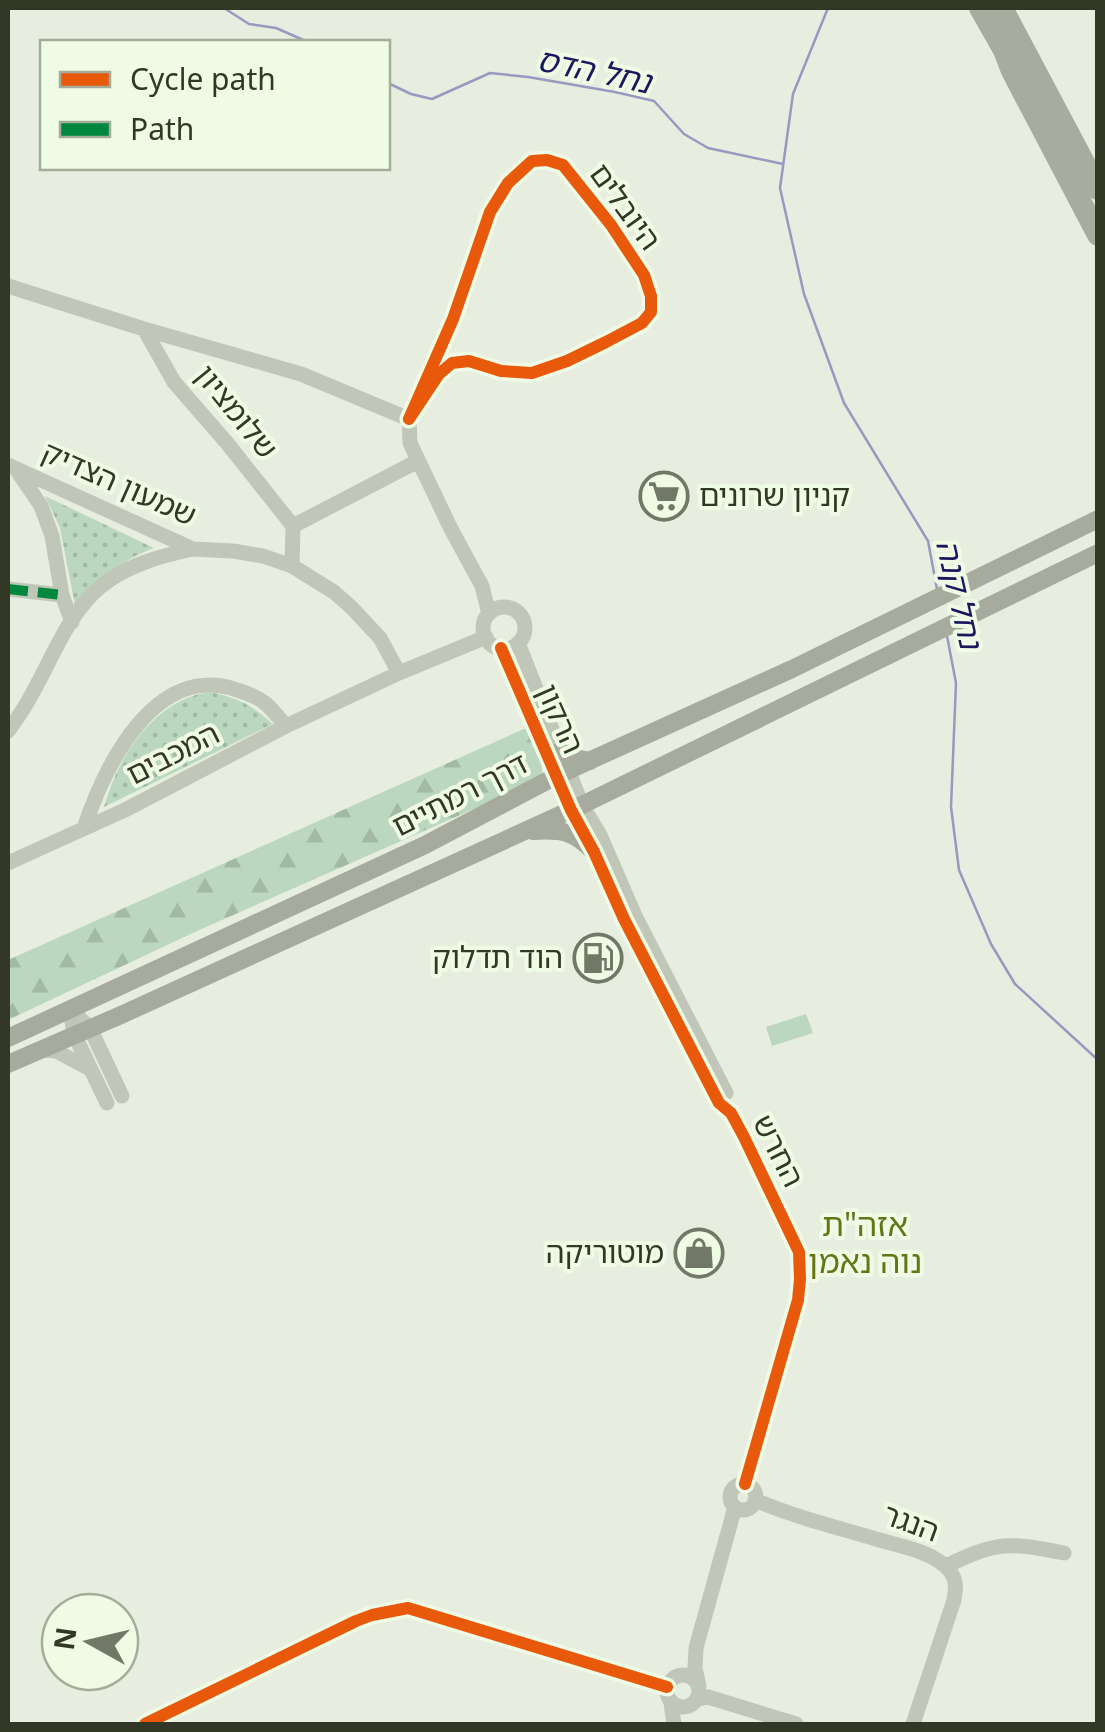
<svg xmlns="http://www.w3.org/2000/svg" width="1105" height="1732" font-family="'Noto Sans','Noto Sans Hebrew',sans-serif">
<defs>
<pattern id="forest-firs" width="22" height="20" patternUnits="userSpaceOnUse" patternTransform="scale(2.5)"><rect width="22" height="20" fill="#bcd7bf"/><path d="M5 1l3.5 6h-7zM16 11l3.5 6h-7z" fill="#a2b9a4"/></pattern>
<pattern id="park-dots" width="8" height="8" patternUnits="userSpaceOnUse" patternTransform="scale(2.5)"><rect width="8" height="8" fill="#bcd7bf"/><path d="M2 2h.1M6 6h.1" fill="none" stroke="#a2b9a4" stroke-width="1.8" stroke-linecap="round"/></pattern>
</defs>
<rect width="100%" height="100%" fill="#e7eedf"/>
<path fill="#bcd7bf" d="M806,1014L813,1033L772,1046L766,1027Z"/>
<path fill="url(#forest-firs)" d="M526,728L542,759V772L535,782L197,931L8,1020V960Z"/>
<path fill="url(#park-dots)" d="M45,496L154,548C121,560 99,580 75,605L60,528Z
M210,692C238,698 252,705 273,724L104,807C118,756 155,699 210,692Z"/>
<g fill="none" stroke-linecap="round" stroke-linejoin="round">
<path stroke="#9899c1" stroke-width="2.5" d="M224,8L249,24L276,28L308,42
M828,8L793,94L780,188L804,294L844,403L928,541L937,589
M388,83L411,94L432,99L490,73L528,77L615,92L654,101L684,134L708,148L783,164
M947,636L956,683L951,807L959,870L991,944L1015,984L1098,1060"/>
<path stroke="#c1c7b8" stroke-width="15" d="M547,160L563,165L611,225L644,275L651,296V312L642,323L606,342L567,361L532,373L501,371L469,361L452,363L439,374L409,419L453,319L490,212L508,183L532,161Z
M8,286L144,329L301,374L409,419L410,443L451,529L482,586L489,614
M144,329L174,382L227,443L293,526
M8,465L193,549L233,551L263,556L292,566L334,592L352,608L380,638L399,673
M16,469L41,506L52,536L62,595L72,622
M292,566L293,526L418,461
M8,589L62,595
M483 628a21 21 0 1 1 42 0a21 21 0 1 1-42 0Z
M518,643L582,805L600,835L635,916L726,1093
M501,648L571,810L594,852L624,919L719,1103L731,1113L744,1137L799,1252L800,1279L798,1300L745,1484
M8,731C17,719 26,706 33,692C53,657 68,614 100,587C127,565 160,556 193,549
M84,828C105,766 155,661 237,690C247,693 257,697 265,703C273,710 279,718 286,726
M8,863L125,810L286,726L399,673L486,637
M70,1009L90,1028L122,1096
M70,1009L74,1034L107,1103
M41,1050L56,1051L88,1068
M730 1497a13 13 0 1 1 26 0a13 13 0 1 1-26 0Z
M755,1500C794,1517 836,1527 876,1539C899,1546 933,1551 949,1570C957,1579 956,1588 954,1600L913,1724
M946,1566C998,1541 1009,1542 1064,1553
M667 1691a16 16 0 1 1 32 0a16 16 0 1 1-32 0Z
M699,1686L695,1668L696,1648L735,1507
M698,1699L708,1697L796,1724
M671,1703L674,1724
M145,1724L356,1621L372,1615L408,1608L667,1687"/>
<path stroke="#a6ab9e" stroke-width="18" d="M560,751L570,757L590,761
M533,831C561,829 574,831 594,852
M8,1038L425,845L558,775L792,669L1098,519
M8,1064L121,1015L582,805L1098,553"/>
<path stroke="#a6ad9e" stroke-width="22" d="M980,8L1004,50L1012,71L1098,235
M1002,8L1098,189"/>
<path stroke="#00873e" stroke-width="10" stroke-dasharray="20 10" stroke-linecap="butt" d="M8,589L62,595"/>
<g stroke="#f0fbe6" stroke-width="19">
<path id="cycleway" d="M547,160L563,165L611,225L644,275L651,296V312L642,323L606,342L567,361L532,373L501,371L469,361L452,363L439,374L409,419L453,319L490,212L508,183L532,161Z
M501,648L571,810L594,852L624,919L719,1103L731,1113L744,1137L799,1252L800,1279L798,1300L745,1484
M145,1724L356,1621L372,1615L408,1608L667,1687"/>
</g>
<use href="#cycleway" stroke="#e8590c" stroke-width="12"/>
</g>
<defs>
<g id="supermarket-ring" transform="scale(2.5)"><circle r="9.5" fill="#f0fbe6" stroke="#727867" stroke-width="1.5"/><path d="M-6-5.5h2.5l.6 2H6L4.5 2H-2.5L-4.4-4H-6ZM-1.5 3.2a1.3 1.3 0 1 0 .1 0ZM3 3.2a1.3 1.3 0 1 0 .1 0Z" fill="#727867"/></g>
<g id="fuel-ring" transform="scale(2.5)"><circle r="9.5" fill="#f0fbe6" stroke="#727867" stroke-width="1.5"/><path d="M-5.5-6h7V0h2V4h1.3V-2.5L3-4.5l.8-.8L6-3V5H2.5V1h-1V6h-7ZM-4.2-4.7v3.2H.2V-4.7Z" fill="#727867"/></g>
<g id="shop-ring" transform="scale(2.5)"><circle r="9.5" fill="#f0fbe6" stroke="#727867" stroke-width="1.5"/><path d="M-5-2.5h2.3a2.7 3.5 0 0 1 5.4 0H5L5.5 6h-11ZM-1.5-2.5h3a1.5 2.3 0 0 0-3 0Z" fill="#727867"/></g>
</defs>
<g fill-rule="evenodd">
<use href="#supermarket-ring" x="664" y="496"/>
<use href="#fuel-ring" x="598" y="958"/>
<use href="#shop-ring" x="699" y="1253"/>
</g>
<g text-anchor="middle" stroke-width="8" stroke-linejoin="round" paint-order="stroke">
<g font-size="30" fill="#333826" stroke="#f0fbe6">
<text transform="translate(625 207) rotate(54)" y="10">היובלים</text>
<text transform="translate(236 412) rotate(51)" y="10">שלומציון</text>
<text transform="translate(119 484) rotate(24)" y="10">שמעון הצדיק</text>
<text transform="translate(560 719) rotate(66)" y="10">הרקון</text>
<text transform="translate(173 754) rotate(-27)" y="10">המכבים</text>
<text transform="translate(460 795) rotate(-27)" y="10">דרך רמתיים</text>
<text transform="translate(778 1151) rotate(63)" y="10">החרש</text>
<text transform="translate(911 1523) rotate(20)" y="10">הנגר</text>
</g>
<g font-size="30" fill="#333826" stroke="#f0fbe6" text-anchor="end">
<text x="699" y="506" text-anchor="start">קניון שרונים</text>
<text x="563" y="968">הוד תדלוק</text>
<text x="664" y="1263">מוטוריקה</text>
</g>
<g font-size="32" font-style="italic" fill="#1a175e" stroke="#f0fbe6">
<text transform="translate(594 71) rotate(12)" y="11">נחל הדס</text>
<text transform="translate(959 594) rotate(77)" y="11">נחל קנה</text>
</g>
<g font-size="32" fill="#637616" stroke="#f0fbe6">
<text x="865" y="1236">אזה"ת<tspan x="865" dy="37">נוה נאמן</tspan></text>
</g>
</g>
<rect width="1105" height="1732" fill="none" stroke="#333826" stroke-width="20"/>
<rect x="40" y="40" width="350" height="130" fill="#f0fbe6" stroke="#a4ad99" stroke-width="2.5"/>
<rect x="60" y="72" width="50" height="15" fill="#e8590c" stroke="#a4ad99" stroke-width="2.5"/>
<text x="130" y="90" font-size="30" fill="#333826">Cycle path</text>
<rect x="60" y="122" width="50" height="15" fill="#00873e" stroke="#a4ad99" stroke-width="2.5"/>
<text x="130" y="140" font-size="30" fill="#333826">Path</text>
<g transform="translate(90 1642) rotate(278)"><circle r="48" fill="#f0fbe6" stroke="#a4ad99" stroke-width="2.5"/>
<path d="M0-8L18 38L0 25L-18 38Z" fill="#727867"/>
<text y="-15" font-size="28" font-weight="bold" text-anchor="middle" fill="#333826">N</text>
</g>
</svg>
